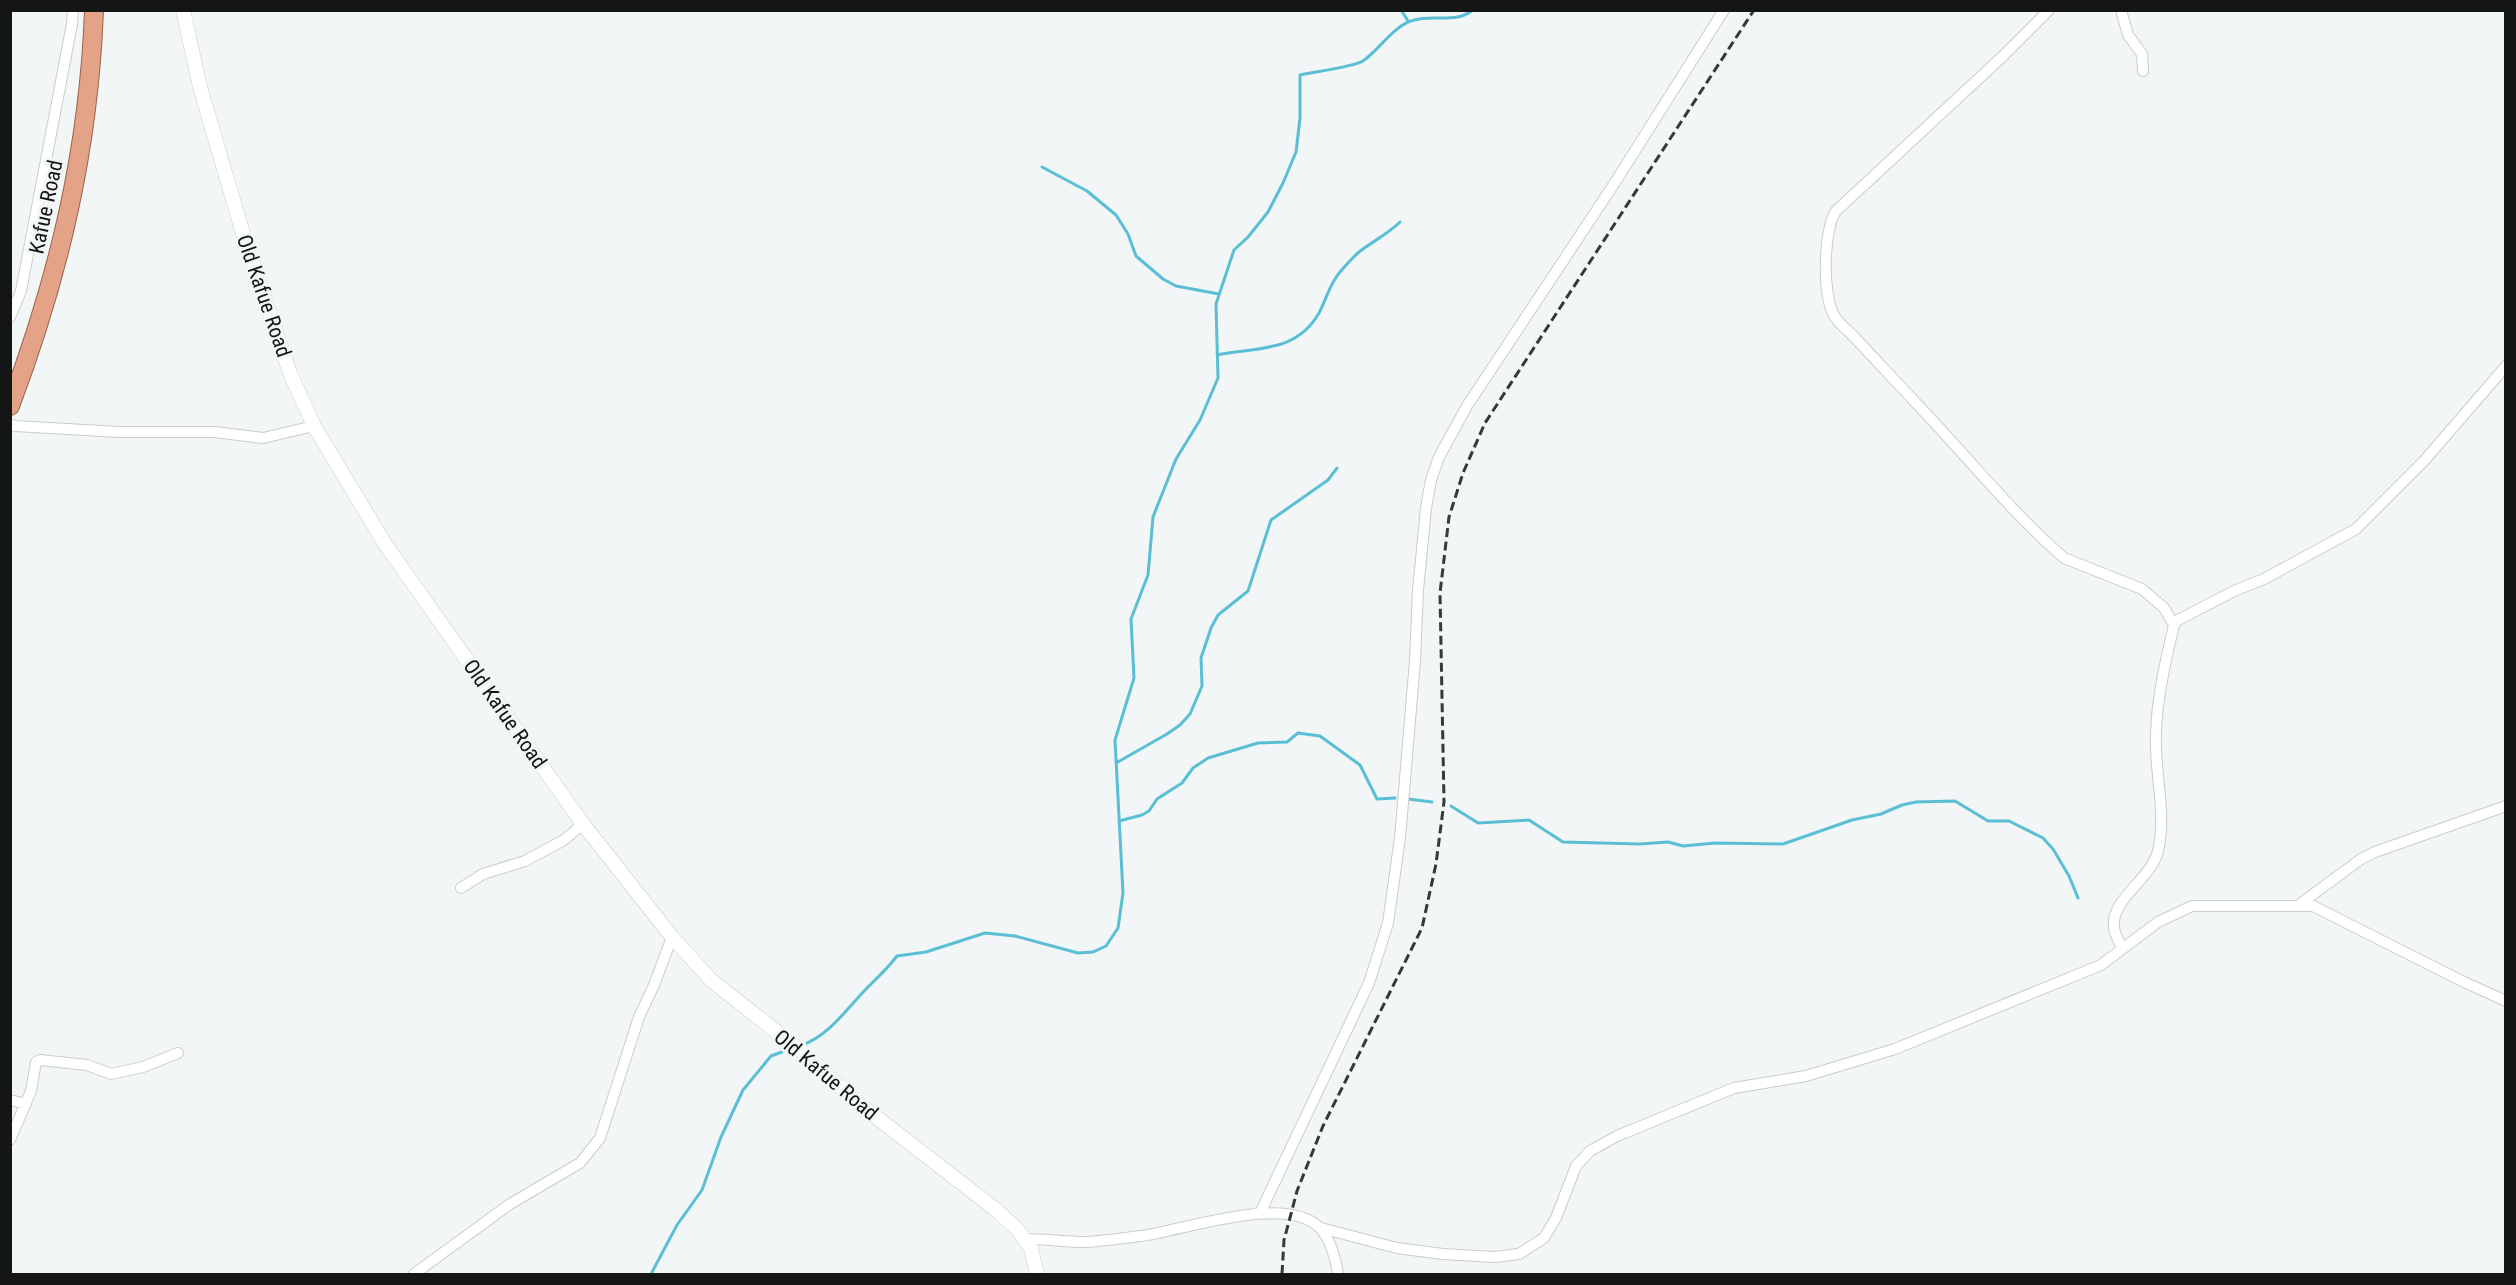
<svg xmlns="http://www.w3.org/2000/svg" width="2516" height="1285" font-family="'Roboto Condensed',sans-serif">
<rect width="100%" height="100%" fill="#f3f6f7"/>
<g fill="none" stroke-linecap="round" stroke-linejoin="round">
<path stroke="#5abfd5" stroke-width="3" d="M1401,10L1408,21
M1042,167L1087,191L1116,215L1128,234L1136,256L1163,279L1176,286L1219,294
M1217,355C1257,347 1296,353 1319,313C1326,300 1330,283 1340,272C1346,265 1352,258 1359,252C1373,241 1388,234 1400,222
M1116,763L1167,734L1180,725L1190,714L1202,686L1201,658L1211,628L1218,615L1248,591L1271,520L1328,480L1337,468
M1408,799L1432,802
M1451,806L1478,823L1529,820L1563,842L1639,844L1668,842L1683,846L1715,843L1783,844L1852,820L1881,814L1902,805L1916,802L1955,801L1988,821H2009L2043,838L2053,849L2069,876L2078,898
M1119,821L1142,815L1149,811L1157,799L1182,783L1193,768L1208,758L1258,743L1287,742L1298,733L1320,736L1360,765L1377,799L1395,798
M802,1045C830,1035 848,1007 868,987C879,976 888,968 897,956L926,952L985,933L1015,936L1078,953L1093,952L1106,946L1118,928L1123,893L1115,740L1134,678L1131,619L1148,575L1153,517L1176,459L1200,420L1218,378L1216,304L1234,250L1248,237L1268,212L1283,183L1296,152L1300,118V75C1314,72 1353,67 1363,61C1380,49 1394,25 1414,20C1434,14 1455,24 1473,10
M651,1274L677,1225L702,1190L721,1137L743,1090L771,1056L790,1049"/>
<g stroke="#c9cccd" stroke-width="12">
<path id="minor" d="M2049,10L2002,57L1836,211C1823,230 1822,297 1835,317C1841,326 1850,332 1857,340C1877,361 1896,382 1916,403C1965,454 2010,511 2064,558L2142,589L2164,608L2174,625
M2121,10L2128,35L2142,54L2143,71
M10,317L21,291L72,24L73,10
M10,424L15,426L119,432H214L263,438L314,426
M461,888L483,874L525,861L564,840L583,824
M2300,904L2361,859L2375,852L2506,806
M2122,949C2120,943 2115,935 2114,928C2110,899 2151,880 2158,851C2167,812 2154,772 2156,733C2157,697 2166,659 2174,625L2178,620L2234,591L2264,579L2356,529L2424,461L2506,366
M10,1100L26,1104
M10,1140L31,1091L36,1062L40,1060L87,1065L111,1074L143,1067L178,1053
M1261,1211L1369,983L1388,923L1400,838L1415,661L1418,590L1426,508L1431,480L1439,457L1467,406L1614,184L1724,10
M1321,1228L1397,1248L1443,1254L1495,1257L1519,1254L1544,1238L1556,1218L1576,1166L1590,1151L1617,1136L1734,1088L1806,1076L1895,1049L2101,965L2158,922L2192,906H2313L2464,982L2506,1001
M1026,1239C1046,1239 1066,1242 1086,1242C1104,1241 1123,1238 1141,1236C1185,1230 1286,1193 1320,1228C1330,1238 1336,1260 1338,1274
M414,1274L510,1204L580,1163L600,1138L639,1017L654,985L672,937"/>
</g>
<g stroke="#c9cccd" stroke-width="15">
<path id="tertiary" d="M183,10L200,87L244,237L290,373L314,426L385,544L583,824L672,937L712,981L805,1054L858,1103L995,1209L1017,1229L1031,1248L1037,1274"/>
</g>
<g stroke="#97624b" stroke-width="20">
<path id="trunk" d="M10,406C59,276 89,149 94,10"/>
</g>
<use href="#minor" stroke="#fff" stroke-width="10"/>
<use href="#tertiary" stroke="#fff" stroke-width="14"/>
<use href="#trunk" stroke="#e4a286" stroke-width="18"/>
<path stroke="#363939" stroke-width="3" stroke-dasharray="9 4.5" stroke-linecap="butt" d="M1282,1274L1284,1240L1291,1214L1297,1191L1323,1126L1422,928L1436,864L1444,802L1440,593L1449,517L1463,473L1485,423L1754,10"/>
</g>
<g text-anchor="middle" stroke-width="6" stroke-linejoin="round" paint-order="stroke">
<g font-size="21" fill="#141616" stroke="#f3f6f7">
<text transform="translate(46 207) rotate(-78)" y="7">Kafue Road</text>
<text transform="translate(264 296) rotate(71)" y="7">Old Kafue Road</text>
<text transform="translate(505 714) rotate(55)" y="7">Old Kafue Road</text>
<text transform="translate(826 1075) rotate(40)" y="7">Old Kafue Road</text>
</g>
</g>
<rect width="2516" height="1285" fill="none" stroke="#141616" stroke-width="24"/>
</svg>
